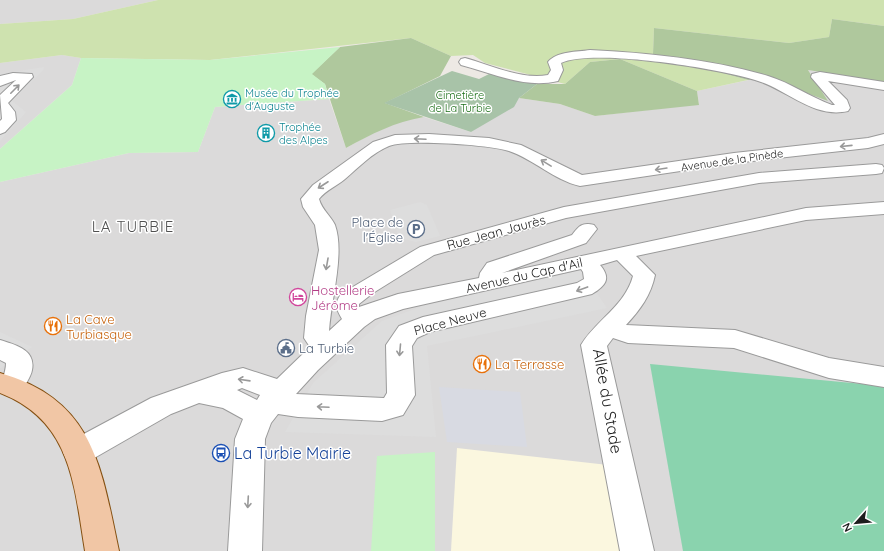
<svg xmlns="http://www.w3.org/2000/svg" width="884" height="551" font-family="Quicksand,sans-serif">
<rect width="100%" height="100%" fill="#ede9e4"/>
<path fill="#dbdada" d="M0,0H158L73,19L0,24Z
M62,55L81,58L72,85L0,149V63Z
M808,70L884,82V551H0V182L129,153L198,152L215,107L329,99L346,148L382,128L409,119L424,117L471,132L519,98L560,104L595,116L699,104L697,91L763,77L827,100Z"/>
<path fill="#fbf7df" d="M457,448L608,465L627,551H451Z"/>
<path fill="#cee2af" d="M158,0H884V26L832,19L829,37L789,43L654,28L653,54L748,80L697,91L620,59L590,62L565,84L485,63L473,55L451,56L411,38L210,60L81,58L62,55L0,63V24L73,19Z"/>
<path fill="#afc89d" d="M832,19L884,26V82L808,70L828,101L763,77L748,80L653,54L654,28L789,43L829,37Z
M411,38L451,56L440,76L385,103L424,117C394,122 372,134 346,148L325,84L311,74L340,47Z
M620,59L697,91L699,105L595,116L560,104L519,98L537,84H565L590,62Z"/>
<path fill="#a8c3a8" d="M452,71L479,79L493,72L537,84L519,98L514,107L471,132L384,103Z"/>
<path fill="#c7f3c5" d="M340,47L312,74L325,84L329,99L215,107L198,152L129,153L0,182V149L72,85L81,58L210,60Z
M435,452V551H371L377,456Z"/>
<path fill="#8ad3ae" d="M650,364L884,386V551H683Z"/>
<path fill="#ddd" d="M44,67L43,70L12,101L26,112L0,141V74Z
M420,202L427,205L440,236L416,242L399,238L390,210Z
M581,270L607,308L427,346L436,437L285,432L313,383L382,321L423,306Z
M0,332L32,347L1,368H0Z"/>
<path fill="#d8dae2" d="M439,387L520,392L527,447L447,442Z"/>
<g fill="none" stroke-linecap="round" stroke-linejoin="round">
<g stroke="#9a9a9a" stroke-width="2">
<path id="minor" d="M590,50C649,53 711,59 768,76C791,83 810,97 832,105H835L811,77L812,74L820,72L884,82V90L828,81L847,100L850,108L848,111C816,119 789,92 761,82C725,69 593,48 561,63L563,70L558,81C524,89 493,73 461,65L459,62L461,59L465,58C491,65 521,80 548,75L551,70L548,62C557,51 577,52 590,50Z
M13,73L32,74L33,77L8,103L15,112L16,120L5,132L0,134V121L2,119L0,95L16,80L0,86V76Z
M429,134L489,138L521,145L582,175L734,153L868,138L884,134V144L868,148L734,163L580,186C554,180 535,160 509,151C490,145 407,139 389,146C372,153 359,167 345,179C337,186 326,190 319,199C322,210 331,216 335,225C345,253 331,300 329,331L342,319C336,309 334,304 341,294L420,247L564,207L759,173L876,164L882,165L884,168L882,173L876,174L759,183L566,218L434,255L373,293L359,304V307L398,294L479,278L480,273L487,263L572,235C579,226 582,222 594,225L597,229L586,243L502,273L806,208L884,202V214L806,220L636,256L655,275C651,295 640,310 626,325L735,330L829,358L884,367V387L829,378L734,348L628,343L613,338L607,346L654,551H620L581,345C596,320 625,306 633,276L617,260L600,265C612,279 605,286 592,294L430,332L417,338L412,346L415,395L403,415L382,421L298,417L278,414L271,423L265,439L262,551H228L235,439L243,419L223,408L199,403L171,414L89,461L78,465L67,461L63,452L67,443L151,398L222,373L243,368L277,379L310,347L304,338L306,316L319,250L315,225L303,207L301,199L313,185L373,142L395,135ZM581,269L583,272L584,279L577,283L423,317L399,326L386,345L387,393L384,398L296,394L318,370L364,327L375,319L403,309ZM242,388L260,395L257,400L237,390Z
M0,340C16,345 36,350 32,370C31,377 24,386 21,392L11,395L1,392C0,382 6,374 6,363L0,360Z"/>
</g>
<g stroke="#855011" stroke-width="2">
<path id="major" d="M0,373C94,400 101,466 119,551H85C74,485 72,421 0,393Z"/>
</g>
<use href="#minor" fill="#fff" fill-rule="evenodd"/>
<use href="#major" fill="#f1c6a5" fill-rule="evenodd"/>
</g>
<defs><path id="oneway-shaft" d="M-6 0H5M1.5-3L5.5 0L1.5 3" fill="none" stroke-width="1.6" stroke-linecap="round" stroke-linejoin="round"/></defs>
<g stroke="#999">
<use href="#oneway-shaft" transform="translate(15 89) rotate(-45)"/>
<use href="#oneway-shaft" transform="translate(420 139) rotate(-177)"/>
<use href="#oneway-shaft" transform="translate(846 146) rotate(174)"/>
<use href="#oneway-shaft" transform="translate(546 163) rotate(-149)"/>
<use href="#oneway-shaft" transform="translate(661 169) rotate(171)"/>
<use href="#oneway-shaft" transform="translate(323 185) rotate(147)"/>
<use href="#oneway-shaft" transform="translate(327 264) rotate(100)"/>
<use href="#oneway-shaft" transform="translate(582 289) rotate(160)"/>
<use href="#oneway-shaft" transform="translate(400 350) rotate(95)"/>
<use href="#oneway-shaft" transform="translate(244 380) rotate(-172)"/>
<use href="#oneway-shaft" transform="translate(323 407) rotate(-177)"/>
<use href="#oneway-shaft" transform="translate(248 502) rotate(93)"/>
</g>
<defs>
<g id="museum-ring" transform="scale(0.9)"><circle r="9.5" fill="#fff" stroke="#0f9aa8" stroke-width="1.5"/><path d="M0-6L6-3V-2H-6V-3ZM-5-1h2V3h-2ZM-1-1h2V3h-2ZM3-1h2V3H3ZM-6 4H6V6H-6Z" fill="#0f9aa8"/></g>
<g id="building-ring" transform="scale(0.9)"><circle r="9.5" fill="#fff" stroke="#0f9aa8" stroke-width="1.5"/><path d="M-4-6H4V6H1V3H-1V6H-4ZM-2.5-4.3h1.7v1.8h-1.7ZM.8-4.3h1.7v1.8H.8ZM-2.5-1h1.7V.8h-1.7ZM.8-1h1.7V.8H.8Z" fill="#0f9aa8"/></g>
<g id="parking-ring" transform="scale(0.9)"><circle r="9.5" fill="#fff" stroke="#5c6f8a" stroke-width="1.5"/><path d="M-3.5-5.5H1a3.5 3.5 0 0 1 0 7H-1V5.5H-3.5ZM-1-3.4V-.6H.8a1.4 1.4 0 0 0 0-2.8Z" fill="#5c6f8a"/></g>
<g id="hotel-ring" transform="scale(0.9)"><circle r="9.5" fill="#fff" stroke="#d1479c" stroke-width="1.5"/><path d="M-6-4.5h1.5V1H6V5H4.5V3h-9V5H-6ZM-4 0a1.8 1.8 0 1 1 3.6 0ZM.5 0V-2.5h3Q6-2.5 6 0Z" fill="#d1479c"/></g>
<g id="restaurant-ring" transform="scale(0.9)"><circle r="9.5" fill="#fff" stroke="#e8710a" stroke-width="1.5"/><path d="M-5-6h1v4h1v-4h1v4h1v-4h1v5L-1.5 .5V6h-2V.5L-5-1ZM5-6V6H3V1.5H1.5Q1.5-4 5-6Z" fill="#e8710a"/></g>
<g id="civic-ring" transform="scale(0.9)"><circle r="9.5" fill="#fff" stroke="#5c6f8a" stroke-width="1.5"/><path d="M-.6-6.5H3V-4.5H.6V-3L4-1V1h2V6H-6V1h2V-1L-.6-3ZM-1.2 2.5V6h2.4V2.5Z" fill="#5c6f8a"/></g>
<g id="bus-ring" transform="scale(0.9)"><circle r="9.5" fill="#fff" stroke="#1a4fb4" stroke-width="1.5"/><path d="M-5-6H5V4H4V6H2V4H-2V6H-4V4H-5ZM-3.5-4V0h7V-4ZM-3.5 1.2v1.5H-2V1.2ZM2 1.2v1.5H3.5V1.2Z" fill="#1a4fb4"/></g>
</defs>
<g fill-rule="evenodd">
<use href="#museum-ring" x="232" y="99"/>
<use href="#building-ring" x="266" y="133"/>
<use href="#parking-ring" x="416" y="229"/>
<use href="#hotel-ring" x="298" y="297"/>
<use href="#restaurant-ring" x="53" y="326"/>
<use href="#civic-ring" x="286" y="348"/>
<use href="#restaurant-ring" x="482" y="364"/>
<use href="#bus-ring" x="221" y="453"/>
</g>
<g text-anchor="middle" stroke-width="3" stroke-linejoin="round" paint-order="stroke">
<g font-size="11" fill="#0d838f" stroke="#fff" text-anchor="start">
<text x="245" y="97">Musée du Trophée<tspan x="245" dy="13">d'Auguste</tspan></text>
<text x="279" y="131">Trophée<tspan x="279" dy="13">des Alpes</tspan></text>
</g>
<g font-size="11" fill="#1b6e17" stroke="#fff">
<text x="460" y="99">Cimetière<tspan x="460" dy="13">de La Turbie</tspan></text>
</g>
<g font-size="11" fill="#1d1d1d" stroke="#fff">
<text transform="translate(732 160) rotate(-8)" y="4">Avenue de la Pinède</text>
</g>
<g font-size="13" fill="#4e5e75" stroke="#fff" text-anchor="end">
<text x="403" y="227">Place de<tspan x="403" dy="15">l'Église</tspan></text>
<text x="299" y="353" text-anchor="start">La Turbie</text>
</g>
<g font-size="13" fill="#1d1d1d" stroke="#fff">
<text transform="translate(496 232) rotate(-15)" y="5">Rue Jean Jaurès</text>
<text transform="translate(524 275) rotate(-13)" y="5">Avenue du Cap d'Ail</text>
<text transform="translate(450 321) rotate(-15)" y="5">Place Neuve</text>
</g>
<g font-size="13" fill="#b23c85" stroke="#fff" text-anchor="start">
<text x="311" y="295">Hostellerie<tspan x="311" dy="15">Jérôme</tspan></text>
</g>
<g font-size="13" fill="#c56008" stroke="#fff" text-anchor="start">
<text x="66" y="324">La Cave<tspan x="66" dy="15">Turbiasque</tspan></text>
<text x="495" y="369">La Terrasse</text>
</g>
<g font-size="15" letter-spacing="1" fill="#505050" stroke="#fff">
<text x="133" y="232">LA TURBIE</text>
</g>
<g font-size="16" fill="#1d1d1d" stroke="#fff">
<text transform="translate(608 401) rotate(80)" y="6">Allée du Stade</text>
</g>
<g font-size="16" fill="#164399" stroke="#fff" text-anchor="start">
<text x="234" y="459">La Turbie Mairie</text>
</g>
</g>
<g transform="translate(856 523) rotate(243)" stroke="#ffffff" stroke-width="3" paint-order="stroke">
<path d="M0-3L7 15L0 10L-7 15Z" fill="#1d1d1d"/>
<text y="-6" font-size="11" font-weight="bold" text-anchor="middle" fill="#1d1d1d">N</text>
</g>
</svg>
